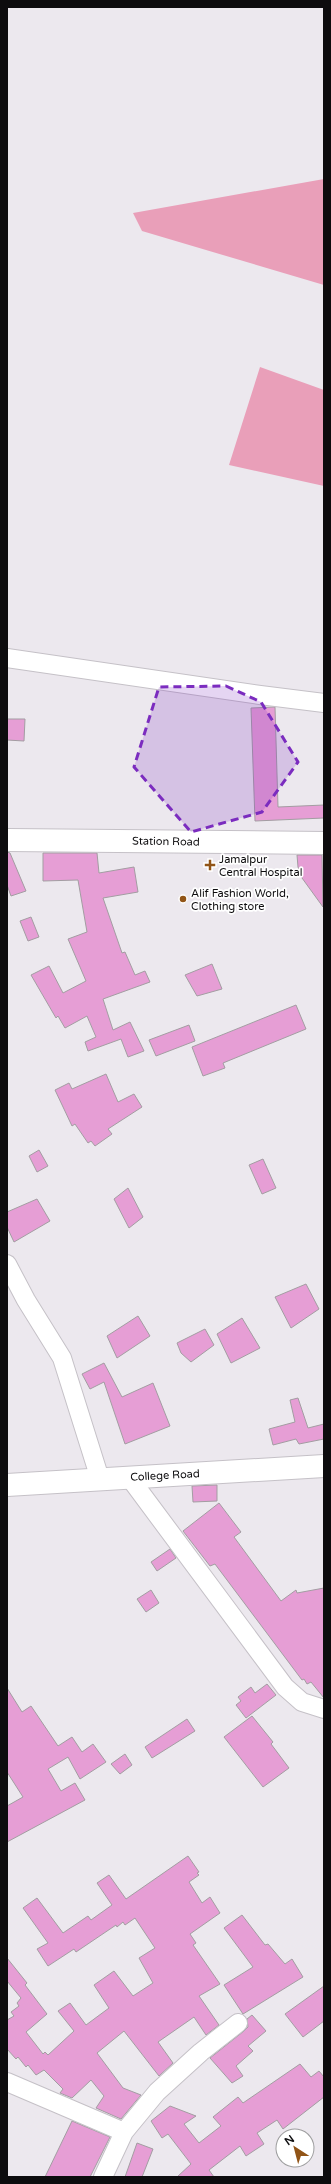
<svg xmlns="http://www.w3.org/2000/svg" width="331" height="2184" font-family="'Varela Round',sans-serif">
<rect width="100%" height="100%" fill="#ece8ee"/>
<path fill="#e99fb9" d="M324,179V285L142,231L133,213Z
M260,367L324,390V486L229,465Z"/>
<path fill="#e69ed5" stroke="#a39da2" d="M275,707L278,807L324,805V818L255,821L251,708Z
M7,719H25L24,741L7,740Z
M7,852L10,853L26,891L11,896L7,885Z
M43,853H97L99,873L134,867L138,892L103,898L122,953L125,952L135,975L145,971L150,982L103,999L113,1030L130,1022L144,1051L128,1057L121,1039L88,1051L85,1042L96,1037L87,1016L65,1028L58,1016L56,1018L31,975L49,966L63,993L86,981L68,939L87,932L78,880L43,881Z
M297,855H322L323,907L302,878L298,867Z
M31,917L39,937L28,941L20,921Z
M212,964L222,989L197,996L185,975Z
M296,1005L306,1029L223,1063L225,1068L203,1076L192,1047Z
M189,1025L195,1041L156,1056L149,1040Z
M106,1074L118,1102L134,1094L142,1107L108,1129L112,1134L95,1146L91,1141L88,1143L75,1124L72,1126L55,1090L69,1083L72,1089Z
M39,1150L48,1166L37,1172L29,1156Z
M263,1159L276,1188L262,1194L249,1165Z
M128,1188L143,1217L129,1228L114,1199Z
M37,1199L50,1221L14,1242L7,1227V1212Z
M306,1284L319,1309L291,1328L275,1297Z
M138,1316L150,1336L117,1358L107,1336Z
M242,1318L260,1348L231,1363L217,1334Z
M205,1329L214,1345L191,1362L181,1353L177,1343Z
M104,1363L122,1397L153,1383L170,1426L125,1444L104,1382L90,1389L82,1374Z
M298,1398L308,1428L324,1424V1439L299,1444L296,1439L273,1445L269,1429L295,1422L290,1400Z
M217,1485V1501L193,1502L192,1486Z
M219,1503L241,1532L234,1537L281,1601L296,1590L297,1593L324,1588V1698L311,1682L307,1684L304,1679L302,1680L215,1564L210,1566L183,1531Z
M170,1549L176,1558L157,1571L151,1562Z
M151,1590L159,1603L146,1612L137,1599Z
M267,1684L276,1695L246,1718L236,1705L241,1701L238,1697L251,1687L255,1693Z
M7,1688L22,1712L31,1706L58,1746L72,1737L82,1752L93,1744L106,1762L80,1779L68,1757L48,1769L61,1791L75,1783L85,1800L7,1842V1806L23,1797L7,1772Z
M252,1716L273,1742L271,1744L289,1768L263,1787L224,1737Z
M187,1719L195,1731L152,1758L145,1747Z
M125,1754L132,1765L120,1774L111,1764Z
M188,1856L199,1872L197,1873L199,1875L189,1882L202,1903L210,1897L220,1913L190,1934L196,1943L193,1945L220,1984L199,1996L219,2025L206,2035L194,2017L158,2042L173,2063L159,2076L124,2031L97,2053L123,2088L141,2095L121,2119L96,2108L104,2096L91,2080L72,2098L60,2093L63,2089L44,2070L36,2075L28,2065L26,2067L18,2057L16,2059L7,2049V2020L14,2016L11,2012L19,2006L17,2003L21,1998L7,1981V1958L27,1983L25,1985L47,2014L26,2032L43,2054L45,2052L48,2055L74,2031L58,2011L70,2003L86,2025L109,2008L94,1985L114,1971L133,1996L153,1983L139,1958L155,1948L135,1918L125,1925L123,1922L117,1927L116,1925L76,1952L74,1949L48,1966L37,1949L48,1943L23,1908L37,1898L63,1933L88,1916L91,1920L112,1905L97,1883L109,1875L126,1899Z
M242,1915L265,1945L268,1944L285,1964L292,1959L303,1977L243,2014L224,1985L253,1967L224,1928Z
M324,1986V2021L303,2037L285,2014Z
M252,2015L266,2031L248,2046L253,2051L236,2066L243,2076L232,2083L210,2058L244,2031L248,2027L247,2019Z
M300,2064L311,2077L319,2071L324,2077V2097L283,2129L277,2120L257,2133L264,2144L246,2156L240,2146L209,2170L214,2177H177L191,2164L168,2134L162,2138L151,2121L170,2106L196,2116L184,2124L199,2143L221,2126L213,2117L238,2097L243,2103Z
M72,2121L110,2137L90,2177H45Z
M137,2143L153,2149L142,2177H125Z"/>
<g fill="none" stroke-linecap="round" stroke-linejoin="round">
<g stroke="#c5c1c7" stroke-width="20">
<path id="minor" d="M7,658L260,695L324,703
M7,1264L26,1300L62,1358L100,1479
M129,1477L285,1687L302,1702L324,1709
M7,2082L124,2132
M103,2177L124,2132L157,2092L201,2052L238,2023"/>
</g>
<g stroke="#c5c1c7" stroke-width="24">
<path id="major" d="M7,840L324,843
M7,1485L324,1466"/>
</g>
<use href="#minor" stroke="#fff" stroke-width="18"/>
<use href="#major" stroke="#fff" stroke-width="22"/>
</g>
<path fill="#7b2cbf" fill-opacity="0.2" stroke="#7b2cbf" stroke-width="3" stroke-dasharray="8 5" stroke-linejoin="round" d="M226,686L261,702L298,762L262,812L191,832L134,767L159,687Z"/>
<g fill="#915417" stroke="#fff" stroke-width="1.5">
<path d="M208 859h4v4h4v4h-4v4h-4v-4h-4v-4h4z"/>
<circle cx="183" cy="899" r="4"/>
</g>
<g text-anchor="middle" stroke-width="3.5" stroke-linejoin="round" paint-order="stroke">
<g font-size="11" fill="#0d0c0e" stroke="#fff">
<text transform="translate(166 841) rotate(1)" y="4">Station Road</text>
<text transform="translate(165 1475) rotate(-3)" y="4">College Road</text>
</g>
<g font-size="11" fill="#0d0c0e" stroke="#fff" text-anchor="start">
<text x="219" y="863">Jamalpur<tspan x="219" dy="13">Central Hospital</tspan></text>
<text x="191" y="897">Alif Fashion World,<tspan x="191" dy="13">Clothing store</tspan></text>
</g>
</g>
<rect width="331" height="2184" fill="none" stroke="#0d0c0e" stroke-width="16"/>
<g transform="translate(295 2148) rotate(324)"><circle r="19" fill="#ffffff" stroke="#9e9e9f"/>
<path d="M0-3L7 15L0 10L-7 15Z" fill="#915417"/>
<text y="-6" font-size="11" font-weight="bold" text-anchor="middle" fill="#0d0c0e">N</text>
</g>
</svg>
